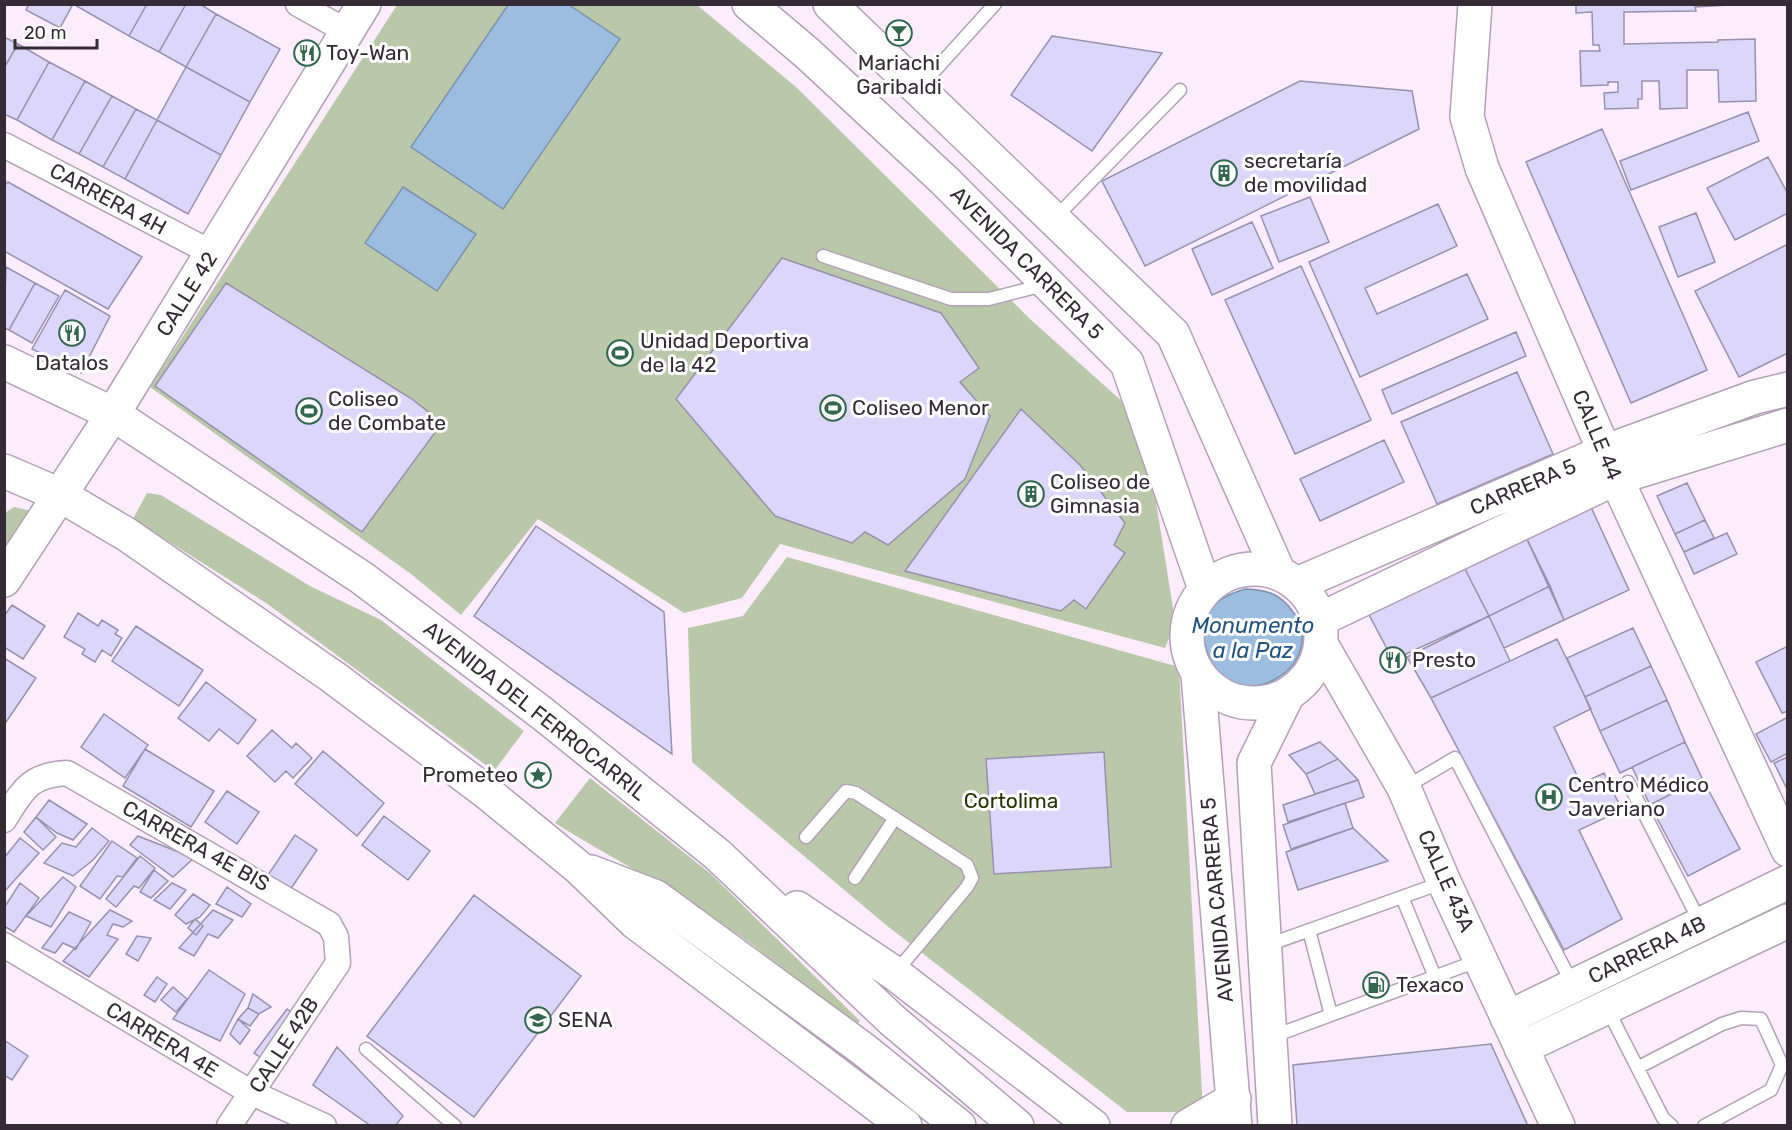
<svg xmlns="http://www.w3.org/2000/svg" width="1792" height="1130" font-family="Rubik,sans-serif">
<rect width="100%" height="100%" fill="#fdebfe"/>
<path fill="#bac8aa" d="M397,5H697L796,87L1030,319L1124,403L1156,502L1173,608V629L1165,648L780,544L742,598L684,613L538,519L461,615L411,574L150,387Z
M147,493L161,495L310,586L381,620L524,731L494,771L266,603L133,519Z
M14,507L36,512L5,563V513Z
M787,557L1179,667L1203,1112H1127L886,925L692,762L688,628L743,616Z
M590,778L711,874L860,1021L857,1025C811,991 767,954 720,922C667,886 609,857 555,823Z"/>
<path fill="#9bbde0" stroke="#7c91ad" stroke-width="1.5" d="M508,5H569L620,39L503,209L411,147Z
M403,187L476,234L437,291L365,243Z
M1246,589C1266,590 1278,593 1290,608C1339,665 1227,729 1206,648C1197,614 1217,596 1246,589Z"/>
<path fill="#dcd6fb" stroke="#9691ad" stroke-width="1.5" d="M29,4H73L60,28L26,10Z
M73,4H147L129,36Z
M147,4H186L159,52L129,36Z
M186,4H200L216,14L186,67L159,52Z
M1576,4H1746L1695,7L1696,11L1624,12V44L1718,42V40L1755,39L1756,101L1719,102L1718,70H1687V108L1660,109L1659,81H1642V99H1638V108L1605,109L1604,93L1618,92V82H1608V85L1581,86L1580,51H1600L1599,45H1593L1592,12L1576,13Z
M216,14L280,49L250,102L186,67Z
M1052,36L1162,53L1092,151L1011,95Z
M4,37L18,44L4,68Z
M18,44L49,62L17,120L4,114V68Z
M49,62L85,81L52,140L17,120Z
M186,67L250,102L221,155L157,120Z
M85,81L112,96L79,154L52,140Z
M1300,81L1412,91L1419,129L1145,266L1102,181Z
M112,96L136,109L103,167L79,154Z
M136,109L157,120L125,179L103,167Z
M1748,112L1759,141L1631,190L1620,161Z
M157,120L221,155L188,214L125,179Z
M1602,129L1707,370L1631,403L1526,162Z
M1768,157L1788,194V213L1735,240L1707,188Z
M8,182L142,257L108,309L4,251V186Z
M1310,197L1329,242L1279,262L1261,216Z
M1438,204L1457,246L1365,288L1377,314L1467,274L1488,319L1360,377L1309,262Z
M1696,213L1715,262L1678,277L1659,227Z
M1252,222L1273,268L1212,295L1192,249Z
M1788,244V353L1739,377L1695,291Z
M782,258L941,313L979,368L960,382L990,416L965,479L888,545L865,532L852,543L775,516L676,399Z
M1301,266L1371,420L1295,454L1225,300Z
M6,267L35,283L9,330L4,328Z
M35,283L59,296L32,343L9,330Z
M226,283L412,399L442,423L362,532L155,386Z
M65,290L110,316L81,373L32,349Z
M1516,332L1526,356L1392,414L1382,390Z
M1517,372L1553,454L1437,504L1401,422Z
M1021,409L1080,465L1125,523L1114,545L1125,553L1086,609L1074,600L1061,611L905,571Z
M1384,440L1404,482L1320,521L1300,479Z
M1687,483L1705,520L1675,534L1657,496Z
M1591,507L1629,590L1564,620L1526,537Z
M1705,520L1714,538L1684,552L1675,534Z
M536,526L664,612L672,754L474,616Z
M1727,533L1737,554L1694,574L1684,552Z
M1526,537L1550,586L1489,616L1464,567Z
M1464,567L1489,616L1393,660L1367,611Z
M1550,586L1564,620L1504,648L1489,616Z
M12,605L45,626L23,659L4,647V616Z
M78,613L98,626L102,620L118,630L115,634L122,638L111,656L102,650L95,662L82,654L85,649L64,637Z
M1489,616L1510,661L1431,698L1407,657Z
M136,626L203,670L179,706L112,661Z
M1633,628L1651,666L1585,697L1567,658Z
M1557,639L1591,709L1554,727L1581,784L1604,773L1622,810L1579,830L1622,919L1564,950L1431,698Z
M1788,646V711L1782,713L1756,662Z
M4,658L36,678L4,725Z
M1651,666L1667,700L1600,731L1585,697Z
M206,682L256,720L238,744L219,729L209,741L178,718Z
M1667,700L1685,742L1620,773L1600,731Z
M104,714L148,745L125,778L81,747Z
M1788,717V753L1771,762L1756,734Z
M272,730L292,748L296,743L312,758L293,778L286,771L275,782L247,756Z
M1320,742L1338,759L1306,774L1289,755Z
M1685,742L1702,778L1650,805L1632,767Z
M145,749L214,791L191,827L123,786Z
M323,751L384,803L357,836L295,784Z
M1104,752L1111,867L994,874L986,759Z
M1788,757V791L1774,763Z
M1338,759L1358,780L1315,794L1306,774Z
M1702,778L1740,849L1688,876L1650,805Z
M1358,780L1364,797L1288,822L1283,805Z
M227,791L259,812L237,844L205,822Z
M49,800L87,824L73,840L57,833L36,817Z
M1345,803L1353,828L1291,849L1283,825Z
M384,816L430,851L408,880L362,845Z
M36,817L56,837L43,850L24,832Z
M92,828L109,841L93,860L73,876L44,863L62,843L76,847Z
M1353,828L1388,861L1298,890L1286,852Z
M295,835L317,850L290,890L268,875Z
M138,836L194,858L173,877L130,845Z
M20,838L39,853L4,892V858Z
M112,841L137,858L123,877L117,876L100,899L80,886Z
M140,856L155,868L139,888L134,886L116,907L106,899Z
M154,870L168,881L151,898L140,892Z
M63,877L76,887L51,927L26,916Z
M20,883L39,898L14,932L4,926V908Z
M172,883L186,890L170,909L154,900Z
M227,887L251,904L242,917L216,904Z
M193,894L210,905L200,917L186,924L175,915Z
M474,895L581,976L474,1117L367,1036Z
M110,910L132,921L123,927L113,924L107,935L118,939L89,977L63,961Z
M213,910L233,920L218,938L208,934L194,956L179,948Z
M69,912L91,922L76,949L63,943L55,953L42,948Z
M195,919L203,926L196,935L188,928Z
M137,936L151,938L138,961L126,954Z
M209,970L245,994L220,1041L173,1019Z
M157,977L167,984L155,1002L144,995Z
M173,987L187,999L176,1012L161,1000Z
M253,994L271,1007L259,1014L248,1008Z
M248,1008L259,1014L250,1026L238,1019Z
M287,1009L298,1017L269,1063L254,1053Z
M238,1019L250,1030L240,1044L230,1034Z
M4,1040L28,1056L12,1080L4,1075Z
M1491,1044L1528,1126H1297L1293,1065Z
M337,1047L403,1116L395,1126H371L313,1085Z"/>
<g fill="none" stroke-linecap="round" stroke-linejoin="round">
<g stroke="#b4a0b7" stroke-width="15">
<path id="lane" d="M919,88L995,4
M1055,218L1180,90
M823,256L951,299H989L1044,285
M1628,782L1700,922
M1404,788L1455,758L1573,985
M806,837L846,791L856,793L967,865L972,878L967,887L895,973
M855,878L895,818
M1402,897L1435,977
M1309,930L1331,1015
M1265,946L1444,882
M1607,1008L1663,1118L1672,1126
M1271,1037L1480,960
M366,1049L455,1126
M1639,1067L1722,1024L1741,1018L1761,1019L1782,1065L1771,1090L1704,1126"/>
</g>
<g stroke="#b4a0b7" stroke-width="27">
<path id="street" d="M298,4L348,32
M4,145L212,253
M4,820C23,790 29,775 67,773L329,924L336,937L338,963L229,1126
M4,945L252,1093L324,1126"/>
</g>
<g stroke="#b4a0b7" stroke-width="36">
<path id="secondary" d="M749,4L807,53L944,180L1127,363L1205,589
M830,4L1173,334L1279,573
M1475,4L1467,117L1482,168L1616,478L1788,850
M1187 636a67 67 0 1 1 134 0a67 67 0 1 1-134 0Z
M4,580L113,414L364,4
M1297,584L1604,452L1755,397L1788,389
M1319,620L1616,478L1788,425
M1321,644L1404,788L1444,882L1558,1126
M1198,675L1235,1126
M1507,1018L1788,882
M1521,1048L1788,921
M1275,1126L1254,763L1288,694"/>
</g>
<g stroke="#b4a0b7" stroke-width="36">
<path id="primary" d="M4,362L113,414L362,578L543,714L718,855L892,1020L1017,1126
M4,471L60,495L126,534L333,677L485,791L578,867L635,922L905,1126
M591,872L656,897L863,1049L959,1126
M797,908L894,973L1093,1126
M1188,1126L1234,1099"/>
</g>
<use href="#lane" stroke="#fff" stroke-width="12"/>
<use href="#street" stroke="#fff" stroke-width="24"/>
<use href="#secondary" stroke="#fff" stroke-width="33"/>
<use href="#primary" stroke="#fff" stroke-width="33"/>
</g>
<defs>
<g id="bar-ring" transform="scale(1.35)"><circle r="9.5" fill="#fff" stroke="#32674e" stroke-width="1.5"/><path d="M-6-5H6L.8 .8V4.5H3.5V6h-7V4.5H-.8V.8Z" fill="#32674e"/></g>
<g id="restaurant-ring" transform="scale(1.35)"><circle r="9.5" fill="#fff" stroke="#32674e" stroke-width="1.5"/><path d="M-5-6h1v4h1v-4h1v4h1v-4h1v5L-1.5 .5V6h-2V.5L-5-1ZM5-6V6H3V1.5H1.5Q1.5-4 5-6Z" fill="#32674e"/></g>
<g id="building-ring" transform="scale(1.35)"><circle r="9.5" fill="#fff" stroke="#32674e" stroke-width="1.5"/><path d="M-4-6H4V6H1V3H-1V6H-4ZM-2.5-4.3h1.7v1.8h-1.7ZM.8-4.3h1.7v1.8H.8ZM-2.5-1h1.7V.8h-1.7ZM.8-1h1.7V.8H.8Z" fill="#32674e"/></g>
<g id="stadium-ring" transform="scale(1.35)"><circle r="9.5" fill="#fff" stroke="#32674e" stroke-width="1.5"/><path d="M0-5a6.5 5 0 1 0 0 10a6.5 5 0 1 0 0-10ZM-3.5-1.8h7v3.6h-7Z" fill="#32674e"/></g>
<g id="sight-ring" transform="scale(1.35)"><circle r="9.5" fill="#fff" stroke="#32674e" stroke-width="1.5"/><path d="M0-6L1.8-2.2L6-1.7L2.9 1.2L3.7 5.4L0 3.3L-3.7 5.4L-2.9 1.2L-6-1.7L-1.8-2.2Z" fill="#32674e"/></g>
<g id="hospital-ring" transform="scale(1.35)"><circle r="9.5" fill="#fff" stroke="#32674e" stroke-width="1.5"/><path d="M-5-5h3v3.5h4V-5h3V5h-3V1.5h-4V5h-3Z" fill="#32674e"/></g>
<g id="fuel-ring" transform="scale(1.35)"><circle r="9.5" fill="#fff" stroke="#32674e" stroke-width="1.5"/><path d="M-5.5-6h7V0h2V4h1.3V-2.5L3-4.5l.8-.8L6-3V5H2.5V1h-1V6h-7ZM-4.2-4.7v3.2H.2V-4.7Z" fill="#32674e"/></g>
<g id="university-ring" transform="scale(1.35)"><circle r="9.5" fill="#fff" stroke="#32674e" stroke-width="1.5"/><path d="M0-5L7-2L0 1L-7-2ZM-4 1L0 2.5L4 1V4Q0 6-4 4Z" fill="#32674e"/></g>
</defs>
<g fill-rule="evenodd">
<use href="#bar-ring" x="899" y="33"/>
<use href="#restaurant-ring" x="307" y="53"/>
<use href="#building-ring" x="1224" y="173"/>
<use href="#restaurant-ring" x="72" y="333"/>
<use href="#stadium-ring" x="620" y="353"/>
<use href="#stadium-ring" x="833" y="408"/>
<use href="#stadium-ring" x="309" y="411"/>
<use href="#building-ring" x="1031" y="494"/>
<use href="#restaurant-ring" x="1393" y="660"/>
<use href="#sight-ring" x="538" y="775"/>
<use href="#hospital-ring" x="1549" y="797"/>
<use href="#fuel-ring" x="1376" y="985"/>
<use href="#university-ring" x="538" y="1020"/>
</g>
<g text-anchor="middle" stroke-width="6" stroke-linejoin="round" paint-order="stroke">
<g font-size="21" fill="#342b35" stroke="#fff" text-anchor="start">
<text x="326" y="60">Toy-Wan</text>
<text x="899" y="70" text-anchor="middle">Mariachi<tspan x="899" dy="24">Garibaldi</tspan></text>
<text x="1244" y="168">secretaría<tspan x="1244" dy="24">de movilidad</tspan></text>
<text x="640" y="348">Unidad Deportiva<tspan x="640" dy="24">de la 42</tspan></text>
<text x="72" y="370" text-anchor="middle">Datalos</text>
<text x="328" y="406">Coliseo<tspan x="328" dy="24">de Combate</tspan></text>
<text x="852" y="415">Coliseo Menor</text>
<text x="1050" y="489">Coliseo de<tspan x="1050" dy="24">Gimnasia</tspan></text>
<text x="1412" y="667">Presto</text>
<text x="518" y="782" text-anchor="end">Prometeo</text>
<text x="1568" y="792">Centro Médico<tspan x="1568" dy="24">Javeriano</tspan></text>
<text x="1396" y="992">Texaco</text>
<text x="558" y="1027">SENA</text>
</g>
<g font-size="21" fill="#342b35" stroke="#fff">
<text transform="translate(108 199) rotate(28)" y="7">CARRERA 4H</text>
<text transform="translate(1027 263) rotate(45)" y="7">AVENIDA CARRERA 5</text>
<text transform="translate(187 294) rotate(-58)" y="7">CALLE 42</text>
<text transform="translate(1597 435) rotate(67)" y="7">CALLE 44</text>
<text transform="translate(1523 487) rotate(-23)" y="7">CARRERA 5</text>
<text transform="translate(535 711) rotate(38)" y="7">AVENIDA DEL FERROCARRIL</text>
<text transform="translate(196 846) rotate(29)" y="7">CARRERA 4E BIS</text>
<text transform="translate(1446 881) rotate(66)" y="7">CALLE 43A</text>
<text transform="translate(1217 900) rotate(-95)" y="7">AVENIDA CARRERA 5</text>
<text transform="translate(1647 950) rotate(-26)" y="7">CARRERA 4B</text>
<text transform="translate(162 1040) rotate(31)" y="7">CARRERA 4E</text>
<text transform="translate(284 1045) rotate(-57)" y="7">CALLE 42B</text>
</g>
<g font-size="21" fill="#233403" stroke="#fff">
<text x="1011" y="808">Cortolima</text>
</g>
<g font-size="22" font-style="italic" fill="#225280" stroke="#fff">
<text x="1253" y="633">Monumento<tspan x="1253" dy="25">a la Paz</tspan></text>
</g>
</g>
<rect width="1792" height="1130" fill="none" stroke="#342b35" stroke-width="12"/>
<path d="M15 39v9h82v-9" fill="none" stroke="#342b35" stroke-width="3"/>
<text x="24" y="39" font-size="18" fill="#342b35" stroke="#ffffff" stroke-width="4.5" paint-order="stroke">20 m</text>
</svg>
